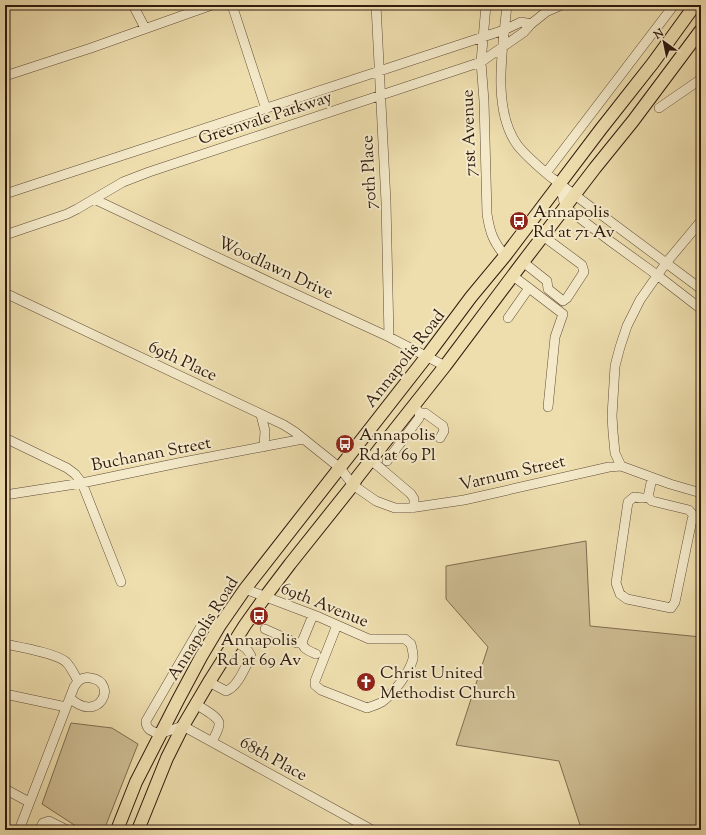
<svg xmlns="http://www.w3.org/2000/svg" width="706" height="835" font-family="'Sorts Mill Goudy',serif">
<rect width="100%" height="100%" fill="#eedeae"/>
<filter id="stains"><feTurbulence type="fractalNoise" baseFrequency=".005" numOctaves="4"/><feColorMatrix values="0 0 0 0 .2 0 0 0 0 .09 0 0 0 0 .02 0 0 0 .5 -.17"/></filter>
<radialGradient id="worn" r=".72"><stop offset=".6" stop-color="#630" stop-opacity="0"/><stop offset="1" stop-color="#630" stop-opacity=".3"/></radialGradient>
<path fill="#cebd93" stroke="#7f6c50" d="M586,541L590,626L701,637V830H633L580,825L559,761L456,745L488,647L446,599V566Z
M71,723L112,728L138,744L104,830H82L42,804Z"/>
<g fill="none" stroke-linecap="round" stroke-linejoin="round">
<g stroke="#604b36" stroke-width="10">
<path id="minor" d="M133,5L145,28
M232,5L266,109
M376,5L386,202L389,337
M486,5L481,62L484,101L487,214C490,233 493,241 505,256
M507,5C503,47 491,110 518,146C528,158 540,168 552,178L701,289
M5,76L91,48L212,5
M659,108L701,79
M546,173L674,5
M560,184L565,207L610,241L657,275L701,309
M5,194L483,37L504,30L521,22L531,24
M94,199L278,286L389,337L445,366
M5,235L67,214L77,209L123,182L149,172L481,62L524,32L531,24L546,12L562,5
M523,262L547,281L548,289L563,301L567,298L584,272L582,265L543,236
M513,276L529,288L563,314L555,337L548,407
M5,293L284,425L295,432L340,468L353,485L376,501L384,504L395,508H410L464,500L609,467L621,466L670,484L701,493
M508,318L529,288
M420,413H425L443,426L444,431L440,438
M261,415L265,431L264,447
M5,438L67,468L75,474L82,483L121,582
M371,460L411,494L414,499V508
M387,461L419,418L420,413L413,406
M621,466L615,453L613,432L612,416L615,366L620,347L627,326L640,300L666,263L701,221
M5,495L82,483L178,463L303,439
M648,497L652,501L689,510L693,515L675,602L671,608L627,599L620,594L616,583L628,502L634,497L642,498L648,497L652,478
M245,589L319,617L369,639H405L411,644C412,649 414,655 413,659C409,673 394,693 382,702C377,705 372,706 367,708L321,690L315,685V681L337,625
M220,625C212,623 206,621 200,628L146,721C146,730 152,731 159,734L183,726L372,830
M265,629L294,642L297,643L302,642L313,615
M302,642C303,649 309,651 316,654
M5,644C19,647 56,653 66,662C71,667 74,674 78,681
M209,682L226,691C238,687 245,667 251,656C247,647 242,646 234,641
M5,694L66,707
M196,704C201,708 218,716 219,723C220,728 214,737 212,742
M5,789L29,802
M19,830L74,687C78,680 83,676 91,678C119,683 99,725 70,698
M39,830L43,823L49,821L67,830"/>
</g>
<g stroke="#301a0e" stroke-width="14">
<path id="major" d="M117,830L136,782L178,700L201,657L220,625L245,589L427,356L471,297L505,256L601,129L653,63L695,5
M138,830L167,758L183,726L209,682L245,625L265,597L290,564L353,485L356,479L381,447L445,366L523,262L595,168L633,121L701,30"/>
</g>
<use href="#minor" stroke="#f4eaca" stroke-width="9"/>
<use href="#major" stroke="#eedeae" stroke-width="12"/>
</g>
<defs>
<g id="bus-disc" transform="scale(1)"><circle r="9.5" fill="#8f2418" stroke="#f4eaca"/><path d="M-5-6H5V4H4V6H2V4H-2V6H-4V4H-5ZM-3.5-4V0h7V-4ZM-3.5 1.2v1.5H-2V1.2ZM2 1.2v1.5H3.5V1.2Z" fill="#fff"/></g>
<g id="church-disc" transform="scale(1)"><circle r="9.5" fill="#8f2418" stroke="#f4eaca"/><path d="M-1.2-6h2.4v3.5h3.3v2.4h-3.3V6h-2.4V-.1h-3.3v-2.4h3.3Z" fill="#fff"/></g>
</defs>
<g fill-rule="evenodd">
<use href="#bus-disc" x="519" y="221"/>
<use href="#bus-disc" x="345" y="444"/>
<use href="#bus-disc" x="259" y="616"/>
<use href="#church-disc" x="366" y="682"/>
</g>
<g text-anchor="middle" stroke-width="4" stroke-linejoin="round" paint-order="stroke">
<g font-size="17" fill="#301a0e" stroke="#f4eaca">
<text transform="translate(265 117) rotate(-18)" y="6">Greenvale Parkway</text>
<text transform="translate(468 133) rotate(-92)" y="6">71st Avenue</text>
<text transform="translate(368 172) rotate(-93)" y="6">70th Place</text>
<text transform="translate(276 267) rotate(25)" y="6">Woodlawn Drive</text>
<text transform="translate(404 358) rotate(-52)" y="6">Annapolis Road</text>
<text transform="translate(183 360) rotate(25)" y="6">69th Place</text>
<text transform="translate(151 453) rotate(-11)" y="6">Buchanan Street</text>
<text transform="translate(512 472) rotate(-13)" y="6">Varnum Street</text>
<text transform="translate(325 604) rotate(22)" y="6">69th Avenue</text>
<text transform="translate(202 628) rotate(-58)" y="6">Annapolis Road</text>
<text transform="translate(274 758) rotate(29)" y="6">68th Place</text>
</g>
<g font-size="17" fill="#301a0e" stroke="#f4eaca" text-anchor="start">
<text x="533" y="217">Annapolis<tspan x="533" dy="20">Rd at 71 Av</tspan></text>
<text x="359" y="440">Annapolis<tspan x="359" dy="20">Rd at 69 Pl</tspan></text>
<text x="259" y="645" text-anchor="middle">Annapolis<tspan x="259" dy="20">Rd at 69 Av</tspan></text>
<text x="380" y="678">Christ United<tspan x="380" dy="20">Methodist Church</tspan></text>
</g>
</g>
<rect width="706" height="835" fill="none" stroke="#eedeae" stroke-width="20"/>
<rect x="6" y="6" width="694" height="823" fill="none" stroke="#301a0e" stroke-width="2"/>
<rect x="10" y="10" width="686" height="815" fill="none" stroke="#301a0e"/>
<g transform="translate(664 42) rotate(327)" stroke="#f4eaca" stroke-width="3" paint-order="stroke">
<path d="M0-3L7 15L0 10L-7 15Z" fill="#301a0e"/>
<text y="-6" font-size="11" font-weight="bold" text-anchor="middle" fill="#301a0e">N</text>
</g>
<rect width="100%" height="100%" filter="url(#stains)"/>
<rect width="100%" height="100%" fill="url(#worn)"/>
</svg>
